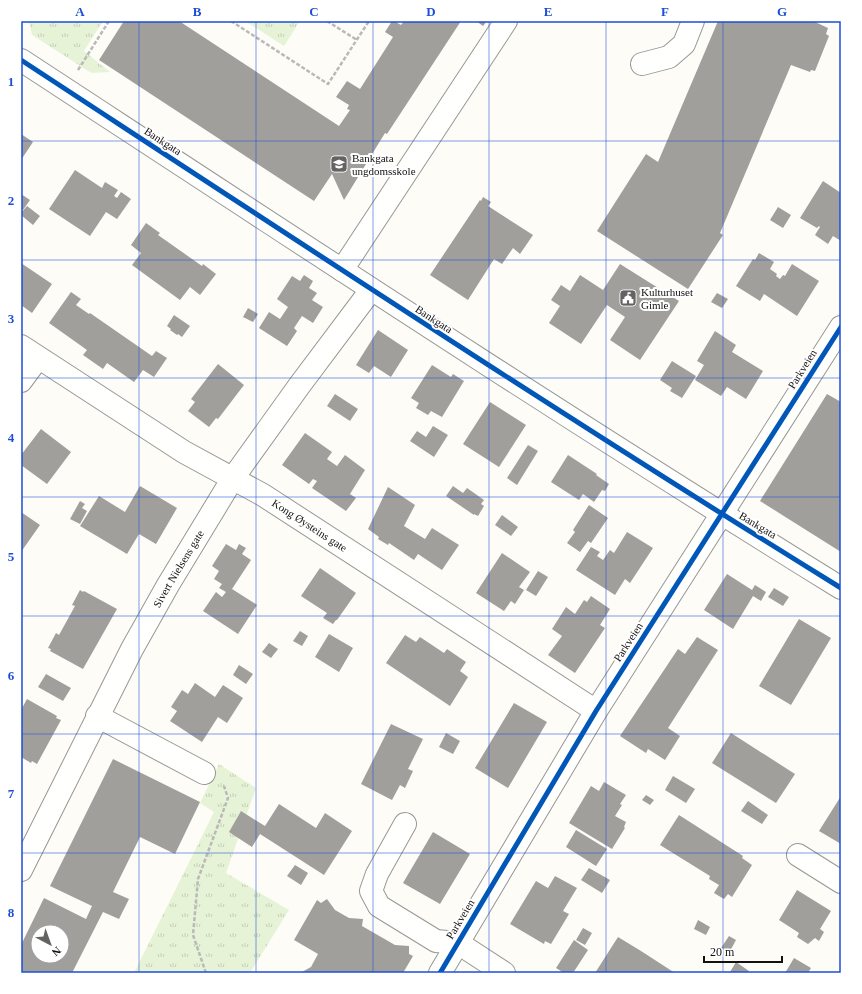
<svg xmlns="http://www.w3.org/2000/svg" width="862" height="994" font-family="'Times New Roman',serif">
<defs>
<pattern id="grass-tufts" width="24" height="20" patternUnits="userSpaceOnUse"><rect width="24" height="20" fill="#e7f3d7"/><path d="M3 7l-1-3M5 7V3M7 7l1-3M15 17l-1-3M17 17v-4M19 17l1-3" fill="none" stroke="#c5cfb8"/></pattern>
</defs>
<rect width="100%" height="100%" fill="#fdfcf7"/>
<path fill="url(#grass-tufts)" d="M29,21H103L84,51L110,72L92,73L85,69L32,35Z
M245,21H300L284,46Z
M219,764L256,788L226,873L289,910L250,973H134L214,812L200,803Z"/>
<path fill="#a19f9c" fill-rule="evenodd" d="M124,21H179L339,126L350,110L347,109L349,105L336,97L347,81L360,89L393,37L385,32L392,21H394L401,25L404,21H461L387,134L385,133L344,200L332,174L314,201L99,60Z
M476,21H487L483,26Z
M718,21H813L828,28L826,34L829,36L815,71L811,70L810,72L791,65L720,233L723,235L688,289L597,231L646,154L658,162Z
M21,134L33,142L21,160Z
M75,170L102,188L105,182L118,190L114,196L117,198L121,192L131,199L117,219L106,212L90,236L49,209Z
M823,181L841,193V241L833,236L828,244L815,235L820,227L819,226L817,228L800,218Z
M21,194L30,200L23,210L21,209Z
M483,197L491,202L488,206L533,235L520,254L513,248L502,264L494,259L468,300L430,275L480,200L481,201Z
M27,206L40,216L33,225L21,215V213Z
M778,207L791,215L783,228L770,220Z
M146,223L160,233L158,235L202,266L203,264L216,274L200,295L190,287L180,300L132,265L141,253L131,245Z
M759,253L774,262L770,269L777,274L776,276L780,279L783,275L785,276L792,264L819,281L797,316L764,294L760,301L736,286L753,259L755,260Z
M21,263L52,284L32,313L21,305Z
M620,264L679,301L640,360L610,340L625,317L607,305L581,344L549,323L560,306L551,300L561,285L570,291L580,275L603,290Z
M304,275L313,281L309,288L317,293L312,300L323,307L313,323L302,316L294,328L297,331L287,346L259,328L269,312L280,319L288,307L277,299L292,276L300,281Z
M71,292L81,299L76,305L89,314L90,313L152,356L156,351L167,358L154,377L143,370L134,382L107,363L103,369L83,355L87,350L49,323Z
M717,293L728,299L722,308L711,302Z
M248,308L258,314L253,322L243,317Z
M174,315L190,326L182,337L178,334L177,335L170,330L171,329L167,326Z
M378,330L408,350L391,377L374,366L369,373L356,365Z
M715,331L736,345L732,352L763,371L746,399L727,387L721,396L695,380L704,365L697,361Z
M672,361L696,376L682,398L670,391L672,388L660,380Z
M218,364L244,385L218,419L216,418L209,427L188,411L195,402L191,399Z
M432,365L451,377L453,374L464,381L442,417L431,411L428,415L416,408L419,403L411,398Z
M335,394L358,409L350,421L327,406Z
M827,394L841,402V552L760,501Z
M490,402L526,425L499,467L463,444Z
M433,426L448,435L434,457L410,441L417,431L426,437Z
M41,429L71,452L47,484L21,465V455Z
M305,433L332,452L327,459L337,466L345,455L365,470L350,494L356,498L346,511L312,488L317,481L313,479L309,484L282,465Z
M528,445L538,451L517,485L507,478Z
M568,455L597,474L596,475L609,484L605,491L602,490L594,502L583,494L579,500L551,482Z
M140,486L177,508L156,544L139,534L127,554L80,526L99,496L125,512Z
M453,486L463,493L467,488L484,500L481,504L484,506L478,516L474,514V515L446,496Z
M388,487L415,505L404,526L425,539L432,528L459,545L442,570L418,554L414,560L389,543L388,545L378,539L379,537L368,529Z
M80,501L85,504L82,508L87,511L80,524L70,519Z
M589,505L608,518L591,543L588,541L580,552L567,543L575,532L573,530Z
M21,512L40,525L21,552Z
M502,515L518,527L511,536L495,525Z
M627,532L653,548L630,583L625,579L615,595L576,570L591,547L600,552L597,556L603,560L610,550L614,553Z
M226,544L236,550L239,544L246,548L242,554L251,560L232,589L257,605L238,634L203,611L216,592L222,597L226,592L219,588L222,584L214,579L219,571L212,566Z
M502,553L530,572L519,587L524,590L515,604L511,601L504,611L476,593Z
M320,568L356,593L337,620H336L333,624L323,618L327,613L301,596Z
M538,571L548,577L536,596L526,590Z
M727,574L752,590L755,585L766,592L761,601L753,596L733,629L704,610Z
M774,588L789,597L783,606L768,597Z
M80,590L83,592L84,591L117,609L83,669L50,651L51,649L48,648L56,633L59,635L75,606L72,605Z
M591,596L610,609L600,625L605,628L575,673L548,655L562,636L552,629L566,607L575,614L584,600L587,602Z
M799,619L831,638L791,705L759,686Z
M300,631L308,636L302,646L293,641Z
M329,634L353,648L339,672L315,657Z
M405,635L416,642L420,637L444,653L447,649L466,662L460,671L468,677L450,706L386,663Z
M697,637L718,650L668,728L680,736L665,760L648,749L646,753L620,736L678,649L685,654Z
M269,643L278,649L271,658L262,652Z
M239,665L253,674L246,684L233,675Z
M46,674L71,688L63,701L38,687Z
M195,683L215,697L223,685L243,698L227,723L218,717L202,742L170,721L177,711L171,707L182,690L188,694Z
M27,699L57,716L56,718L61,720L37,764L32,761L31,763L21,757V710Z
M514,703L547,722L508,788L475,768Z
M391,724L423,739L408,769L413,771L405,788L400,785L392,800L361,784Z
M446,733L460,741L453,754L439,747Z
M731,733L795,774L776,803L712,763Z
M113,759L200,802L175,854L140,837L113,892L129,899L119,919L103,912L72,973H21V945L44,898L86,919L92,906L50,886ZM38,932H62V956H38Z
M673,776L695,789L686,803L665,790Z
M604,782L626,795L620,804L622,805L615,816L626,822L624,827L625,828L612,849L569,823L591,786L599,791Z
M646,795L654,800L650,805L642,800Z
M841,796V844L819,831Z
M748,801L768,815L762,824L741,811Z
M279,804L316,828L325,813L352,831L324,875L260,834L252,847L229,832L241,811L265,826Z
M679,815L743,856L742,858L752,865L732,897L728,894L724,899L714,893L719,885L709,879L710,876L660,845Z
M576,830L607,849L596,866L566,847Z
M433,832L470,854L440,904L403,883Z
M295,865L308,873L301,885L287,876Z
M589,868L610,880L602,893L581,880Z
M555,876L577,888L563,911L569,914L551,944L545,941L544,944L510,924L536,881L548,888Z
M797,890L831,911L820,929L824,932L819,941L815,938L808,944L797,937L799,933L779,920Z
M327,899L335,910L349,918L363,919L362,926L395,945L409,946V954L413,956L403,973H300L311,967L318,954L294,940L317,900L321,903Z
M698,920L710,927L706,935L694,929Z
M583,928L592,933L585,945L576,940Z
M729,936L736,940L729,953L721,948Z
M618,937L641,951L675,973H595Z
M574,940L588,950L573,973H564L556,968Z
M794,958L811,968L808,973H785Z
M736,962L749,971L748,973L730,972Z"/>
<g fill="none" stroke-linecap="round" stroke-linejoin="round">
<g stroke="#979795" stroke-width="24">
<g id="minor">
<path d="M21,60C293,238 564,417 841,588"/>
<path d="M642,64L669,57L684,44L693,21"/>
<path d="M342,270L506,21"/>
<path id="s1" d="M21,346L184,452L263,495L596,711"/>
<path d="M21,381L38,358"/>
<path d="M97,716L204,773"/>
<path d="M405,824L377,874L371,891L379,906L436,941L458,943L504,973"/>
<path d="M798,855L841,882"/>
<path id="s2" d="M21,870L132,649L168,585L233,478L299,386L371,290"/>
<path d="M440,973L596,711L841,327"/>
</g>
</g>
<path stroke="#b9b9b8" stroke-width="2.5" stroke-dasharray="4 2" stroke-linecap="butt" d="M231,21L328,84L369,21
M327,21L357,40
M78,70L109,21
M206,973L193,935L198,879L228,798L224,786"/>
<use href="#minor" stroke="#fffffe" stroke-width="22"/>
<g stroke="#fff" stroke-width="8">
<path id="cycleway" d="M21,60C293,238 564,417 841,588
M440,973L596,711L841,327"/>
</g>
<use href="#cycleway" stroke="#0057b8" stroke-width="5"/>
</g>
<path fill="none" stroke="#1d4ed8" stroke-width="1" stroke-opacity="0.55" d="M139,21V973M256,21V973M373,21V973M489,21V973M606,21V973M723,21V973M21,141H841M21,260H841M21,378H841M21,497H841M21,616H841M21,734H841M21,853H841"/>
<defs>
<g id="school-square" transform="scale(0.9)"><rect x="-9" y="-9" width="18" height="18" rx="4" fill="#646362" stroke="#fff"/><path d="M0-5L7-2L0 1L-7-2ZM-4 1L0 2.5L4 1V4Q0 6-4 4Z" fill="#fff"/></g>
<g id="civic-square" transform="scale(0.9)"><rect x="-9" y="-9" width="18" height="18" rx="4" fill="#646362" stroke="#fff"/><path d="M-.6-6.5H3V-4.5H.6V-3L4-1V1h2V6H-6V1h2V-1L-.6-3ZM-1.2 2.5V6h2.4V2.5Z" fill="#fff"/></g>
</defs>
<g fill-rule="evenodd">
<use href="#school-square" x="339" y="164"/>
<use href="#civic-square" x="628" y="298"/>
</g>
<g text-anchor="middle" stroke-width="4" stroke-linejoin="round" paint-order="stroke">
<g font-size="11" fill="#111" stroke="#fff">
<text transform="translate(163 141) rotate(33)" y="4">Bankgata</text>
<text transform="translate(434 319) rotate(33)" y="4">Bankgata</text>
<text transform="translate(802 369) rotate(-58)" y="4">Parkveien</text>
<text dy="4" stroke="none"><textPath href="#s1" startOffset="340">Kong Øysteins gate</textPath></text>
<text transform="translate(758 525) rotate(31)" y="4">Bankgata</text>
<text dy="4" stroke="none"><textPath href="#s2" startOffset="340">Sivert Nielsens gate</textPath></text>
<text transform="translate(628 642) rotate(-57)" y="4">Parkveien</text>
<text transform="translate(460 919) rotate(-59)" y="4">Parkveien</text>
</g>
<g font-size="11" fill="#111" stroke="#fff" text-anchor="start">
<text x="352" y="162">Bankgata<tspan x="352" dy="13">ungdomsskole</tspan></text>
<text x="641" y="296">Kulturhuset<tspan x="641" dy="13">Gimle</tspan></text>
</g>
</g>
<rect width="862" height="994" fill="none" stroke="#ffffff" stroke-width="44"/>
<g transform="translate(50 944) rotate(139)"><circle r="19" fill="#ffffff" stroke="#a0a0a0"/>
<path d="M0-3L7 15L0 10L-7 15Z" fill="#646362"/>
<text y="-6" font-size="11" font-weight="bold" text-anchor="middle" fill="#111111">N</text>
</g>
<path d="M704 956v6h78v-6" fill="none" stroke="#111111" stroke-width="2"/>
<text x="710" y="956" font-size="12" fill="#111111" stroke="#ffffff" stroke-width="3" paint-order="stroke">20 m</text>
<rect x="22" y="22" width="818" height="950" fill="none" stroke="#1d4ed8" stroke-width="1.5"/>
<g font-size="13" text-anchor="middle" font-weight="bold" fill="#1d4ed8">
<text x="80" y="16">A</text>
<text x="197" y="16">B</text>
<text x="314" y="16">C</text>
<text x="431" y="16">D</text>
<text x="548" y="16">E</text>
<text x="665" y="16">F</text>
<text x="782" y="16">G</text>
<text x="11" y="86">1</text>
<text x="11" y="205">2</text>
<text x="11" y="323">3</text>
<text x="11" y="442">4</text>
<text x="11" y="561">5</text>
<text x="11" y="680">6</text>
<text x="11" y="798">7</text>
<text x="11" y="917">8</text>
</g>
</svg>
